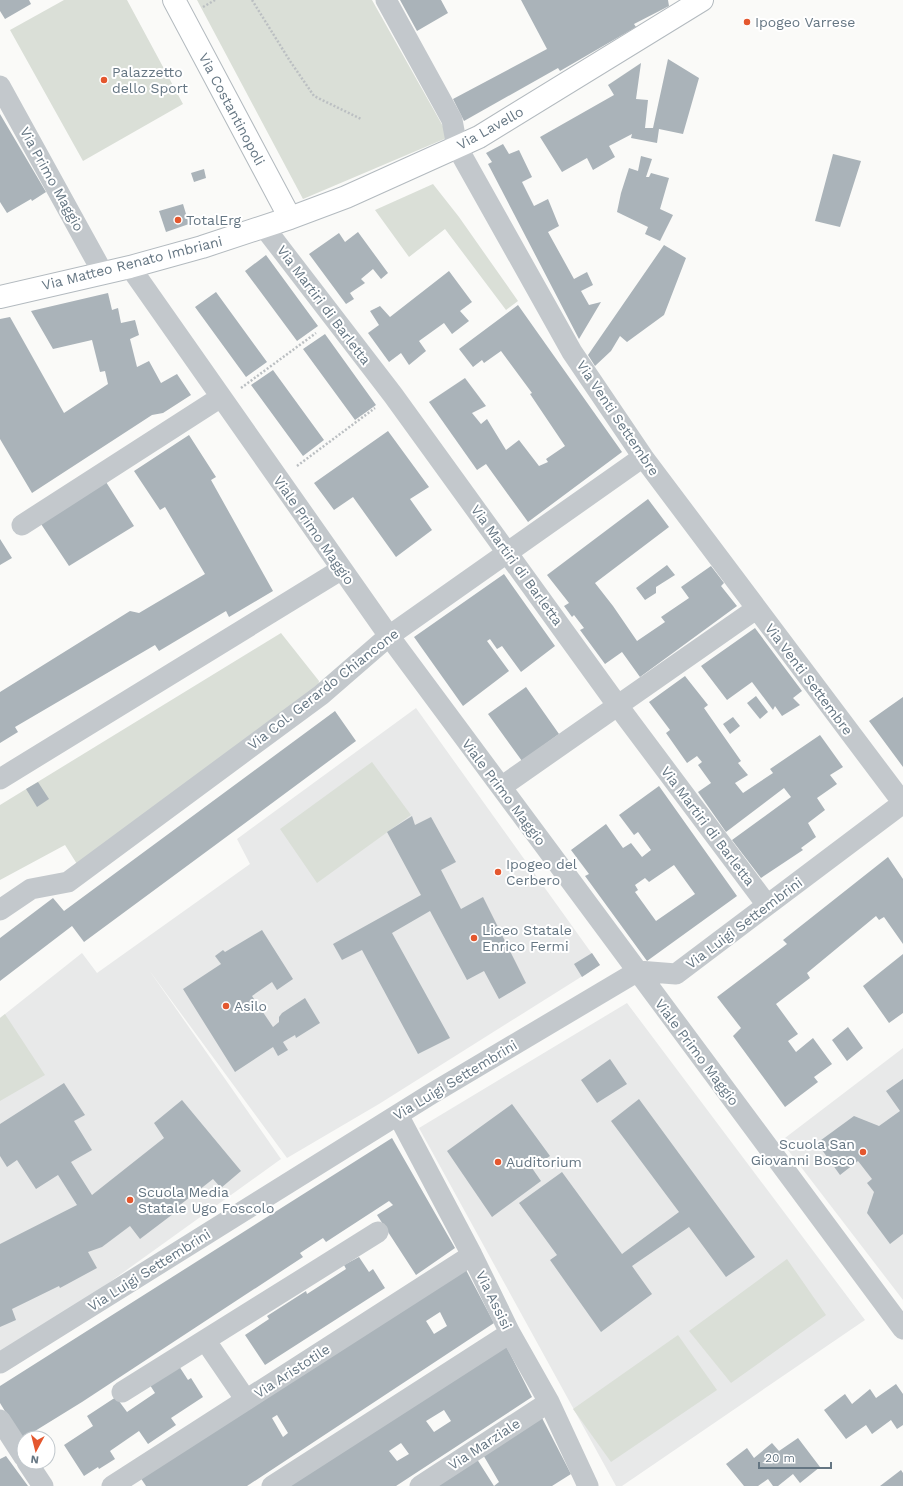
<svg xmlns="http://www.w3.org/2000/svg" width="903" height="1486" font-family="'Work Sans',sans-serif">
<rect width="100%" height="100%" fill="#fafaf8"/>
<path fill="#e8e9e9" d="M416,708L600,965L379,1104L287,1158L149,970L281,1159L0,1361V1018L82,953L97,973L250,864L237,839Z
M627,1003L865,1320L622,1486H616L419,1128Z
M903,1048V1300L781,1141Z"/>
<path fill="#dadfd7" d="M64,0H127L183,104L83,161L10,30Z
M197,0H372L449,137L303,199Z
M433,184L459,217L518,301L506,310L445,229L409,257L375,210Z
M281,633L319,681L318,687L77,864L65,845L0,880V805Z
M372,762L411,815L317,883L280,829Z
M5,1014L45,1075L0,1101V1018Z
M787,1259L826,1315L731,1383L689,1331Z
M678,1335L717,1390L611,1462L573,1409Z"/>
<path fill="#aab3b9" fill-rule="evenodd" d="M0,0H29L31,4L5,19L0,11Z
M400,0H441L448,13L417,31Z
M521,0H668L669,6L634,24L636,27L560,71L558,68L464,121L453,99L547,49Z
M668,59L699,78L683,134L659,129L657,143L631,138L632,134L609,146L615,157L593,170L587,158L562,172L540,137L614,95L608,85L641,63L636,99L648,100L645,128H653Z
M0,114L46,192L32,201L31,199L7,213L0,202Z
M503,144L509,154L519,150L532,177L522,182L534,206L548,199L559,226L548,232L574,279L587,272L593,285L581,291L589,305L601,302L579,339L488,164L492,162L486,153Z
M833,154L861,161L840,227L815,221Z
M641,156L652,159L646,177H649L651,173L669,178L660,209L673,215L660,241L645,234L648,227L617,212L621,193L629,168L638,171Z
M204,169L206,178L194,182L191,173Z
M183,204L189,224L166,232L159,211Z
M358,232L388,273L381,279L373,269L361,279L365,283L350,293L354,299L346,304L309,254L339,233L345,242Z
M664,245L686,258L664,315L627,342L620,336L611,351L595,366L588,355Z
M266,255L318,326L297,341L245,271Z
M449,271L472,302L460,311L469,321L452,334L444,323L419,341L426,351L409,365L401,353L389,362L368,333L379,325L370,311L380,306L390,317Z
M216,292L267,362L246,377L195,307Z
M108,293L112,310L118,308L121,323L135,320L139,335L130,339L137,367L149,361L161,383L177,374L191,395L163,413L152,415L32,493L0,439V319L10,317L64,413L108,384L105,371L100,372L92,340L53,349L31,311Z
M518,305L622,452L528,522L486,464L477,470L429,402L465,378L486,406L472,413L481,424L487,419L506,450L519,440L539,466L548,462L546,459L565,446L530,394L532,393L501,351L484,363L482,360L473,367L459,349Z
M325,334L376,405L355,420L303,349Z
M273,370L324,440L303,456L251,385Z
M388,431L429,487L410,499L432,530L396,557L353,497L334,510L314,483Z
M189,435L216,477L211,480L273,591L229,617L226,611L159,651L155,645L15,727L18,732L0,743V692L130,611L139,613L205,574L165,507L160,510L134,471Z
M106,482L134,526L69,566L41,524Z
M648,499L669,527L595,583L613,606L637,641L665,622L661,617L689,598L681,587L711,566L724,583L721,586L737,606L640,677L622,652L605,664L580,630L584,628L574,615L572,617L564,606L569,603L547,575Z
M0,539L12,558L0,565Z
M667,565L675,575L656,587V593L645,600L636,588Z
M504,574L555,646L521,672L502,646L497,649L490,639L487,641L509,671L463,706L414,637Z
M755,628L802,691L793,698L800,705L782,716L775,706L773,710L752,682L727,700L701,666Z
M685,676L708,705L704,708L741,761L738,763L748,775L735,783L743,793L773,773L770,769L820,735L843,767L830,775L837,784L817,798L825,810L808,823L816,837L801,848L803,850L761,878L732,840L791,797L784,788L726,832L698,792L711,783L698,765L702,762L697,756L687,763L666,733L670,730L649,702Z
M526,687L559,734L522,761L488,714Z
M756,696L768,712L760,719L747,703Z
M903,697V767L869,721Z
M335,711L356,741L84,942L72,926L0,981V938L53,898L64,911Z
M733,717L740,726L730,734L723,724Z
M38,782L49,799L37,807L26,789Z
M659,786L737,896L647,961L585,876L589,874L571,850L606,824L623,848L631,843L642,857L651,850L638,832L634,835L619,815ZM674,865L695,894L656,921L635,892L638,890L635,885L645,878L649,882Z
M412,816L415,825L431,817L456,862L441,870L461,909L483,897L526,983L499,999L484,971L467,980L430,911L392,933L450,1038L418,1054L362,950L342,960L333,944L421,895L387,832Z
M888,857L903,879V944L884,917L879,920L876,916L807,973L810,978L776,1004L798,1034L788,1041L796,1052L813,1038L832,1064L814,1077L818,1082L785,1107L733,1036L741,1028L717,997L787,944L783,940Z
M262,930L293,979L277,990L272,982L252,996L273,1027L279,1022V1017L282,1013L305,998L320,1023L296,1038L295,1035L283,1042L288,1050L278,1056L273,1047L235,1072L183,989L221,964L215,956L223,950L225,952Z
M592,953L600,965L582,977L574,964Z
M903,954V1013L889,1023L863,986Z
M848,1027L863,1048L847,1061L832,1040Z
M610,1059L627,1084L597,1103L581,1080Z
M903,1079V1234L890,1244L867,1213L874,1192L867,1183L872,1179L858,1161L840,1175L817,1143L854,1116L879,1126L900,1111L886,1091Z
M64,1083L85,1115L74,1121L92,1150L71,1162L92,1195L164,1138L154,1123L182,1100L241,1171L221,1188L213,1179L171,1212L173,1214L140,1239L130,1226L102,1247L88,1252L97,1268L60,1288L59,1286L12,1309L16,1320L0,1327V1244L77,1205L58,1175L36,1189L17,1160L7,1167L0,1156V1124Z
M639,1099L755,1257L726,1277L689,1227L632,1266L652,1294L601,1332L550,1260L557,1255L519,1203L562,1172L622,1254L679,1212L611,1121Z
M512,1104L550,1156L532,1168L541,1181L492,1217L447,1151Z
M392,1138L455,1248L416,1275L377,1215L393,1205L389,1201L326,1242L323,1238L300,1253L303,1257L82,1402L22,1439L0,1403V1386Z
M359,1257L369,1272L373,1269L385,1288L265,1365L245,1335L269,1319L267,1316L306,1291L307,1294L346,1269L344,1265Z
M465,1268L494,1323L247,1486H146L140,1477ZM440,1312L447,1326L434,1334L426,1321ZM277,1415L288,1433L283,1437L272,1418Z
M504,1342L532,1397L396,1486H283ZM444,1410L451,1421L434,1432L426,1421ZM401,1443L409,1454L397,1461L389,1451Z
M177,1363L188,1380L191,1378L203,1397L171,1418L176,1425L148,1444L139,1431L110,1451L115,1459L99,1469L98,1467L84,1476L64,1445L93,1426L87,1416L116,1397L127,1412L155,1393L148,1382Z
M896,1384L903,1394V1425L897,1429L891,1420L872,1434L866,1425L846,1439L824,1410L845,1394L852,1404L870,1389L876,1398Z
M541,1416L571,1474L552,1486H428L475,1456L494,1486L499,1482L482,1453Z
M798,1438L820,1467L800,1483L793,1474L778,1486H773L768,1479L758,1486H744L726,1464L747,1448L754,1458L772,1443L779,1451Z
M6,1456L28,1486H0V1459Z
M901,1470L903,1473V1486H880Z"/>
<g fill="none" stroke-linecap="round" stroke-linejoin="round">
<g stroke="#b3babf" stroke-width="24">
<path id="secondary" d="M174,0L290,218
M0,297L130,267L202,247L290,218L346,197L479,137L702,0"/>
</g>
<path stroke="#bbbfc2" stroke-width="2.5" stroke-dasharray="2 2" stroke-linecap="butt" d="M252,0L290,61L314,96L361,119
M203,7L215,0
M241,388L316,333
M297,466L375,408"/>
<path stroke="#c3c8cc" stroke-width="21" d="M386,0L452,120L457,147L572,352L643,457L903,803
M0,86L103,273
M264,227L393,395L618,706L767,905
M130,267L389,636L903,1329
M22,525L221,397
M0,779L342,569
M501,787L756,609
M0,910L31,889L68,882L321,695L389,636L643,457
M398,1115L472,1255L510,1333L549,1402L588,1486
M205,1340L246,1400
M0,1363L431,1094L638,971L676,974L903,803
M122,1392L378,1232
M0,1420L24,1457
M27,1462L43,1486
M112,1486L472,1255
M272,1486L510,1333
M420,1486L549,1402"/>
<use href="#secondary" stroke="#fff" stroke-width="22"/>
</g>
<g fill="#e4572e" stroke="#fff" stroke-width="1.5">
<circle cx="747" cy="22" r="4"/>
<circle cx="104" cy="80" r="4"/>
<circle cx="178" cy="220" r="4"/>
<circle cx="498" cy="872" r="4"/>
<circle cx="474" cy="938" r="4"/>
<circle cx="226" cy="1006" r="4"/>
<circle cx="863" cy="1152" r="4"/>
<circle cx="498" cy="1162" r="4"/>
<circle cx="130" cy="1200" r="4"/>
</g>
<g text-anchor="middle" stroke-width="4" stroke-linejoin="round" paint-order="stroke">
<g font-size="14" fill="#657683" stroke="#fff" text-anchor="start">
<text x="755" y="27">Ipogeo Varrese</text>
<text x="112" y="77">Palazzetto<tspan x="112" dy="16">dello Sport</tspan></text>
<text x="186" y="225">TotalErg</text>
<text x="506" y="869">Ipogeo del<tspan x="506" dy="16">Cerbero</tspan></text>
<text x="482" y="935">Liceo Statale<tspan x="482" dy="16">Enrico Fermi</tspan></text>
<text x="234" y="1011">Asilo</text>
<text x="855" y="1149" text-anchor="end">Scuola San<tspan x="855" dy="16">Giovanni Bosco</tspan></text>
<text x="506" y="1167">Auditorium</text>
<text x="138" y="1197">Scuola Media<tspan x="138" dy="16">Statale Ugo Foscolo</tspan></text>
</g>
<g font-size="14" fill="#657683" stroke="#fff">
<text transform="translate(232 109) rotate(62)" y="5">Via Costantinopoli</text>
<text transform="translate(490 128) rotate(-29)" y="5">Via Lavello</text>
<text transform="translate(52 179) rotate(61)" y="5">Via Primo Maggio</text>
<text transform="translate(132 263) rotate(-14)" y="5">Via Matteo Renato Imbriani</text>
<text transform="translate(324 305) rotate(53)" y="5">Via Martiri di Barletta</text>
<text transform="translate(618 418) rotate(56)" y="5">Via Venti Settembre</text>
<text transform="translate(314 530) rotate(55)" y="5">Viale Primo Maggio</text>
<text transform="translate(517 565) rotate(54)" y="5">Via Martiri di Barletta</text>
<text transform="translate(809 679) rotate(53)" y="5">Via Venti Settembre</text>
<text transform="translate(323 689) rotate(-38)" y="5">Via Col. Gerardo Chiancone</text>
<text transform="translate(504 792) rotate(53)" y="5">Viale Primo Maggio</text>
<text transform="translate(708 826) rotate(53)" y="5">Via Martiri di Barletta</text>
<text transform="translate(744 923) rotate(-37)" y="5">Via Luigi Settembrini</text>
<text transform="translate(697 1052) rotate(53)" y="5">Viale Primo Maggio</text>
<text transform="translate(455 1080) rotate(-31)" y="5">Via Luigi Settembrini</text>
<text transform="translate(149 1270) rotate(-32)" y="5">Via Luigi Settembrini</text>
<text transform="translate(494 1300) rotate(64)" y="5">Via Assisi</text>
<text transform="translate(292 1371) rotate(-33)" y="5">Via Aristotile</text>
<text transform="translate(484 1444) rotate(-33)" y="5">Via Marziale</text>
</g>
</g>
<g transform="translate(36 1450) rotate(187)"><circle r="19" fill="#ffffff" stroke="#c1c8cd"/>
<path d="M0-3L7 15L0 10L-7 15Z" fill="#e4572e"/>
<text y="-6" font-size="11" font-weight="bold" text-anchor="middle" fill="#657683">N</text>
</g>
<path d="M759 1462v6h72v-6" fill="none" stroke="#657683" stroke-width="2"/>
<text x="765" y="1462" font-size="12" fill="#657683" stroke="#ffffff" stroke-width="3" paint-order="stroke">20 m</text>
</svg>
